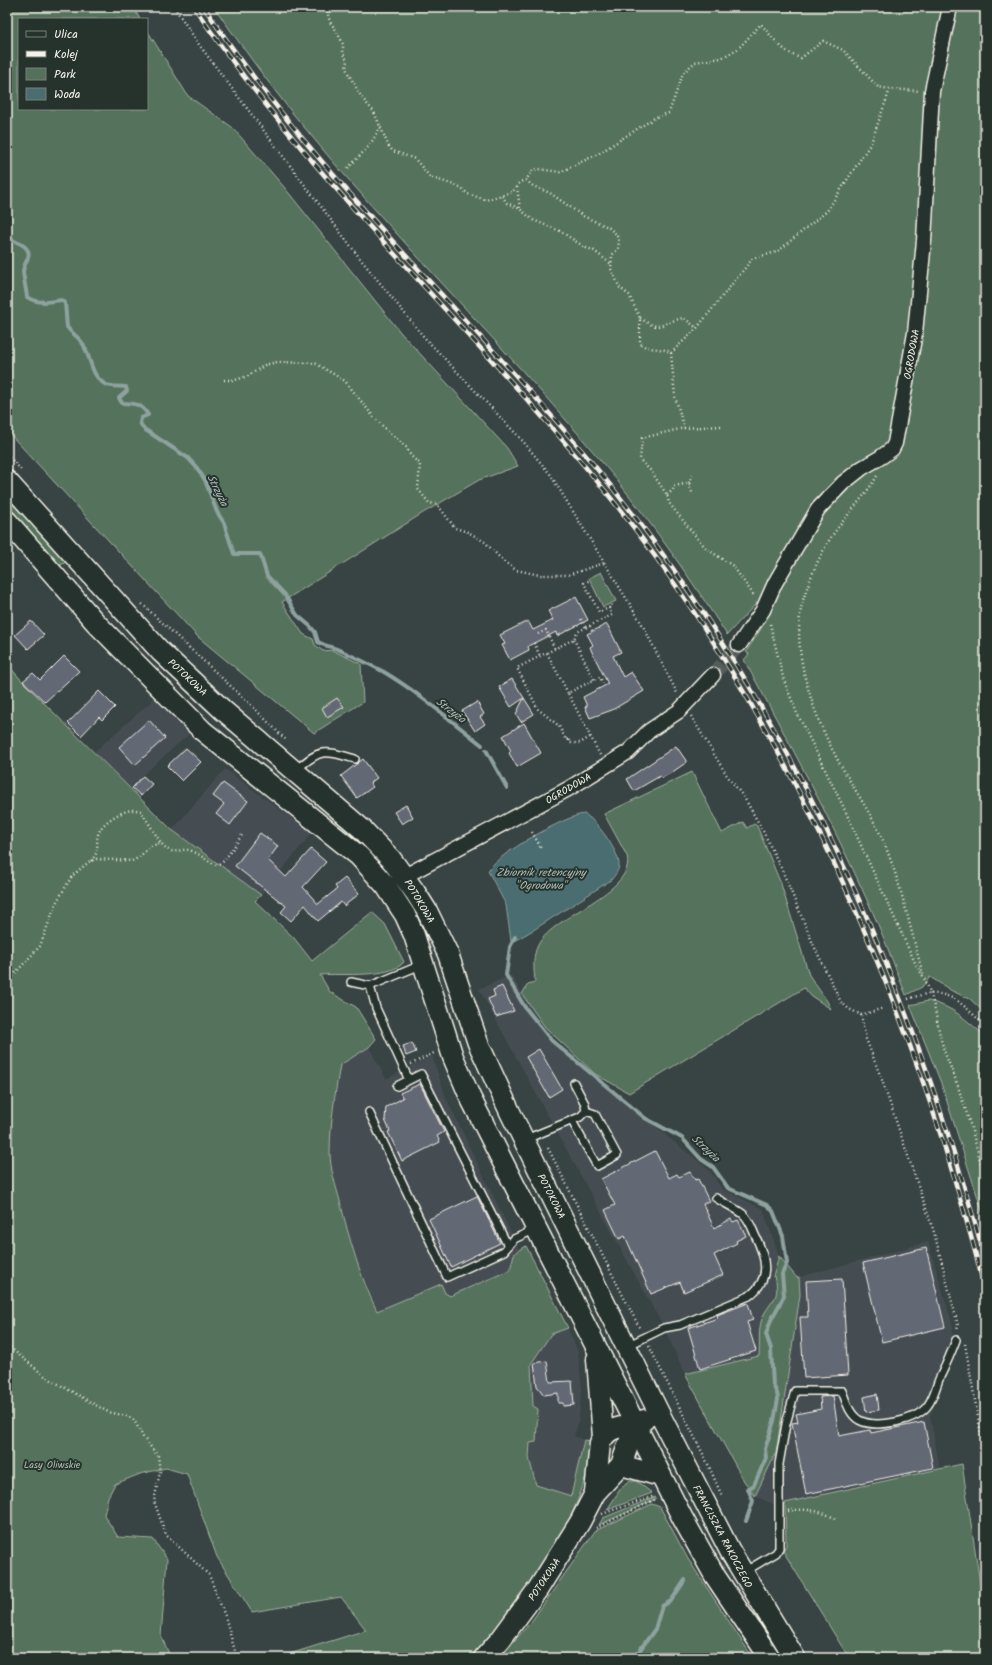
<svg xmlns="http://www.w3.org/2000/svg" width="992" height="1665" font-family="Kalam,sans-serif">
<rect width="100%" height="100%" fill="#384343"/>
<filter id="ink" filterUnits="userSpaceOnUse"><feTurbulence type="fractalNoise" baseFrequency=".025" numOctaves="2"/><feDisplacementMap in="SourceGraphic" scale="8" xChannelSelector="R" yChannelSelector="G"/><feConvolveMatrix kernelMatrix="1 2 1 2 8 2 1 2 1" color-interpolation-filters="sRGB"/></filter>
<g filter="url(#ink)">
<path fill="#454e52" d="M154,699L189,734L130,787L94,752Z
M225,769L312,833L261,895L172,830Z
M511,975L552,1043L710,1171L722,1189L763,1209L779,1256L773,1276H775L777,1288V1297L762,1319L759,1356L685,1374L664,1328L479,989Z
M369,1047L386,1079L432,1056L446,1098L520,1251L514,1254L511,1270L449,1296L445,1293L440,1284L377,1311L351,1244L332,1170L330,1155V1124L340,1065Z
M928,1242L953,1326L952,1337L960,1340L930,1416L940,1469L775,1505L755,1496L776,1453L800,1295L799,1277Z
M568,1328L578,1352L582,1389L578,1424L574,1436L584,1440L571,1496L536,1485L529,1458L530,1443L536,1442L538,1409L533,1406L531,1364L551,1334Z"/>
<path fill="#54725b" stroke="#a4b2a2" d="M7,7H133L140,19H19V109H147V30L188,96L232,127L284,187L401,333L507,448L518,466L479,480L423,513L282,602L303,634L313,639L315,645L323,651L332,650L361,664L363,702L314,733L198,637L7,431Z
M214,7H945L911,325L888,444L841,479L762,597L727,635C692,581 656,529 616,479C514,354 396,241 294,115C266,80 240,44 214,7Z
M956,7H985V1013L970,999L952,991L930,977L922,987L906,995C893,963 882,931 867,900C830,818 788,739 744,660L749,654L746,652L764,624L762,622L814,521L846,485L896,454L937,105Z
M7,493L66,560V562L59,566L55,565L7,509Z
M601,572L616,601L603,607L589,578Z
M7,664L24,683L172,830L261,895L255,901L294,938L312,961L372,912L385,924L404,962C390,979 341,973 320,975L330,992L356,1007L376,1039L369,1047L340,1065C335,1095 330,1123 330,1153C330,1169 336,1186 340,1201C349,1239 360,1276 377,1311L441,1284L445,1293L450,1296L510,1270L514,1254L526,1246L568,1328L551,1334L531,1364L533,1406L538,1409L536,1442L530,1443L529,1458L536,1485L571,1496L584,1440L593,1441C583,1523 526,1598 472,1658H277L366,1630L341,1597L252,1612L217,1557L187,1474L166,1468L140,1474L115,1484L108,1497L104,1515L118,1537L153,1539L167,1559L161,1636L171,1658H7Z
M692,772L722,833L743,822L747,828L754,824L757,826L781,884L809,975L827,1001L831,1009L811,996L804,988L629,1093L595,1074L545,1027L522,994L528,984L535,982C534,969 532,957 538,945C553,915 636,892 627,856L604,814Z
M928,1001C953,1006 966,1020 985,1036V1220L941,1083L910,1005Z
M779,1256L797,1278L799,1277L800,1295L776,1453L755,1496L744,1481L685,1374L759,1356C760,1345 758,1329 762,1319C770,1298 781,1303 775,1276L773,1277Z
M962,1464L985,1616V1658H849L783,1551L786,1545L785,1503Z
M630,1481H636L652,1493L607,1510L621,1488Z
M655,1497L656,1499L599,1525L603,1518Z
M652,1504L660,1507L688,1559L753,1658H499L531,1622L595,1531Z"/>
<path fill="#4a6d6f" stroke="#8ea29f" d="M584,814C595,818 619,852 619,864C619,871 615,875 611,880L535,929L516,940L511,941L506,905L488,871C494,856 567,815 584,814Z"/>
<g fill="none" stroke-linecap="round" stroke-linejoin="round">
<path stroke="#8ea29f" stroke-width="4" d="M7,237C12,241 19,242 24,246C35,255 23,262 23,272C24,280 26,289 27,297C38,304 49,302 61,300L65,303L67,327C72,334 82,339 85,348C91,360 92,379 107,385C112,387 120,386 126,387L127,391L119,398L122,403C134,403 142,404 148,415L141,418L140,423L144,429L188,458L197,468L205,480L217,512L224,523L234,554H260L267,576L285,595L297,615L310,626L315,632L318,642C324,646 330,646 337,649C353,656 369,664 384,672C419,693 450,720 482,745
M486,750L507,788
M515,937L510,947L506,975L524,1006L552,1041L645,1118L682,1138L701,1159L713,1167L728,1188L767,1205L773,1211L783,1236L787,1263L782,1274L784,1296L771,1320L766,1334L771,1349L773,1385L777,1393L778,1399L774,1421L765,1449L766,1458L754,1485L748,1489L753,1501L746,1521
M634,1658L655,1629L662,1606L671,1601L685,1580"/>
</g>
<path fill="#636775" stroke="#f4f1e8" d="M576,597L588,620L557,636L556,632L528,646L529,650L510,660L502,645L505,644L500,635L528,621L533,630L553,620L548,611Z
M31,621L44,635L28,649L15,635Z
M607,624L621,652L613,656L623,677L631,672L644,691L612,710L590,718L585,707L587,706L583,697L608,684L592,652L590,647L593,645L587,634Z
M64,656L79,671L45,702L23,681L33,673L40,680Z
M512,679L524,698L511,707L499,687Z
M99,691L115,707L102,720L99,717L81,736L68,723Z
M337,698L344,707L327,717L322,708Z
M524,698L534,714L521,722L516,714Z
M477,702L484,714L480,717L485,724L475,731L462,711Z
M149,720L165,738L135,765L119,747Z
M524,723L541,753L517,767L509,753L511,751L503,736Z
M676,746L687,762L671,773L662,778L660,776L634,791L627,779Z
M186,748L201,762L182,781L167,766Z
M363,759L377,778L370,783L373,787L357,798L341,776Z
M143,776L152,784L141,796L132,788Z
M223,783L248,801L230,825L216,814L224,804L213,796Z
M406,805L413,817L402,824L394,812Z
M260,833L278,846L268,860L286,877L311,849L326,862L303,887L318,904L337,889L335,886L345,878L359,894L344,906L341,902L318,921L305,905L291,921L281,912L286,906L235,866Z
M502,986L514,1011L496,1017L488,999L495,996L493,990Z
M412,1043L416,1052L406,1056L403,1046Z
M539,1049L562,1089L549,1097L526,1057Z
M420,1084L444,1132L437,1136L440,1142L402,1161L388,1132L390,1131L385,1120L386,1107L403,1098L400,1093Z
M655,1151L669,1178L677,1174L679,1177L690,1172L695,1180L698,1179L709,1201L703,1204L714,1228L731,1219L733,1222L738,1220L746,1236L736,1241L737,1243L714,1255L723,1275L684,1292L680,1282L651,1294L625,1236L619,1239L605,1210L615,1205L601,1179Z
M477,1196L500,1243L451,1267L429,1219Z
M926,1248L945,1327L882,1342L863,1263Z
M842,1279L848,1375L804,1378L800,1317H808L806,1281Z
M748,1303L753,1320L747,1322L756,1351L700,1369L688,1328L718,1318L717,1315Z
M547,1361L550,1382L572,1381L574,1405L563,1406V1403H558V1393L544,1395L537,1386L534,1363Z
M877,1394L879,1410L866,1412L864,1397Z
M833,1396L839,1436L870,1430L871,1433L924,1422L933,1468L806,1494L792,1423L798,1422L796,1414L821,1409L820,1397Z"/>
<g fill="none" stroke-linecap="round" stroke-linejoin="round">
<path stroke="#545d5c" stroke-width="14" stroke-dasharray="14 7" stroke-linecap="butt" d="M713,675L739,645"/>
<g stroke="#f4f1e8" stroke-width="10">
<path id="lane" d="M296,770C321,748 324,750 355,759
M351,982L370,986L376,1008L409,1080
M370,986L421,965
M397,1086L421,1074L508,1246
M369,1112L447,1277L504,1251L514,1239L536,1229
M572,1121L597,1166L617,1155L595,1114L586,1111
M526,1139L580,1117L586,1111L585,1104L574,1083
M627,1346L664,1328L680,1325L749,1296C772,1279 766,1258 755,1235C752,1228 749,1219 743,1214C735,1208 724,1203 716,1198
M744,1572L776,1553L779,1548V1464L786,1424L795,1391H842C846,1401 849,1414 859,1420C876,1429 917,1421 928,1405C934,1397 936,1386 940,1377C946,1365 951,1353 956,1340"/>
</g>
<g stroke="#f4f1e8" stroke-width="17">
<path id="street" d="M739,645L763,610L775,583L818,509L843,483L862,468L881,457L892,449L895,443L915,333L924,241L932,91L950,7
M405,876L568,789L628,752L649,731L679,711L713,675"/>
</g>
<g stroke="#f4f1e8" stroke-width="23">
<path id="secondary" d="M7,481L161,652L224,711L362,829L391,859L415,892L427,911L448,954L478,1043L510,1112L658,1411L730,1551L795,1658
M7,521L96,623L203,731L359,856L386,886L405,915L414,935L453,1057L470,1097L683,1519L715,1576L770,1658
M597,1359L603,1437
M621,1465L660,1476
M595,1493L600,1443C611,1421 627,1431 644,1420
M484,1658L501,1639L538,1589L580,1522L595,1493L621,1465L635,1426"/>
</g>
<path stroke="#f4f1e8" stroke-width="2.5" stroke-dasharray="1 3" stroke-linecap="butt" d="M174,7L200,46L362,261L424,337L521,439L550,474L642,624L677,693
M326,7L330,22L336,30L343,44V54L347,60L346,68L348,73L362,98L374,112L389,147L393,151L415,159L430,177L460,187L468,194L486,200L512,192L520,182L526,180L533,170L538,169L560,172L598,154L656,117L669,113L683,73L695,62L721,58L738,49L761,24C773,38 783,53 801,58L823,41L843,50L878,87L890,89
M348,168L369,146L381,127
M526,180L533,186L550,193L583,216L608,227L616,234L619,241L618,249L612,255L611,269L620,288L629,295L640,318V343C649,352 662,346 671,353L675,396L684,428
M517,187L520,209
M502,196L507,203L520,209L533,220L560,231L586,248L593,250L611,264
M640,318C662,334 662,321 684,318L697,328
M671,353L697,328L753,258L777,252L827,211L871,143L890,89L920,91
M224,380H235L248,376L265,365L277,362L315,363L345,381L377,421L406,447L411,456L420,464L418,489L429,503L437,504L455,528L468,532L485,542L503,561L516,570L540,575H568L604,563
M721,426L684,428L642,438L640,460L651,471L667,495L669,503L697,538L707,549L733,566L755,597
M7,454L22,471
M877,476C863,500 841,520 827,544C817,561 809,581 803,600C789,652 815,719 840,764C854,789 870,812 882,838C901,882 910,928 923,974
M689,483L692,475
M667,495L673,490L674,486L689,483L693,495
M142,604L250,704L286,740
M609,608L612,606L611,603
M581,619L586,628
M770,624L784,681L797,713L843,806L917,967C936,992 935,1022 944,1050C949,1065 956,1078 960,1093C970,1122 978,1151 985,1181
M590,626L593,632
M538,634L546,630L555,649
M574,639L594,680
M534,643L540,656
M547,653L568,693
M691,716L726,774L745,799L762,829L782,870L814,946L841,1002L849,1009L861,1015L884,1008
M590,737L580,743H570L568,738L566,740L559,726L538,709L517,668L574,639L577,632L612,615L609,608L599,612L584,583L590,580
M600,755L568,693L600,677L604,686
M532,832L541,848
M91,861C102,849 94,843 99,832C104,820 128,806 141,811L161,843
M7,982L40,946L56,903L72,876L90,861L97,859L132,861L138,858L151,846L161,843C174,859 179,846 192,851C202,855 207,862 217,865L224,861L242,835
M908,999C946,985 959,1000 985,1026
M861,1015L866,1039L882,1080L934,1232L958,1325L957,1331
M411,1064L434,1053
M548,1148L640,1329
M965,1344L985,1457
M7,1345L46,1377L108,1412L127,1416L134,1420L143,1437L158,1456L160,1472L154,1501L166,1535L209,1575L225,1616L237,1658
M649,1346L707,1462L722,1496
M788,1511C805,1508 820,1510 836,1519
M602,1514L654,1496
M596,1528L656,1499"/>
<use href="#lane" stroke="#26332d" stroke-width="7"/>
<use href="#street" stroke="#26332d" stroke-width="14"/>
<use href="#secondary" stroke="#26332d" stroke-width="20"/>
<g stroke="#f4f1e8" stroke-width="4.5">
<path id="rail" d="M194,7C313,184 472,327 606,492C788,718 915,1010 985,1290
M204,7C315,175 465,310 593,464C784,694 907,971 985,1259"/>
</g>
<use href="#rail" stroke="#26332d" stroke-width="3" stroke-dasharray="9" stroke-linecap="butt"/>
</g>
</g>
<g text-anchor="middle" stroke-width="4" stroke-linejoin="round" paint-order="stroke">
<g font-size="10" fill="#f4f1e8" stroke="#26332d">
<text transform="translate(911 354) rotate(-80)" y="4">OGRODOWA</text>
<text transform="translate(188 677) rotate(43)" y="4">POTOKOWA</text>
<text transform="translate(568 788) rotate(-30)" y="4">OGRODOWA</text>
<text transform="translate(420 901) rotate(59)" y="4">POTOKOWA</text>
<text transform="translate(552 1196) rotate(63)" y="4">POTOKOWA</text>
<text transform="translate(723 1536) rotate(62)" y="4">FRANCISZKA RAKOCZEGO</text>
<text transform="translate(544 1579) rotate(-56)" y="4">POTOKOWA</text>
</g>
<g font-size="10" fill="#b4beb0" stroke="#26332d">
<text x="52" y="1468">Lasy Oliwskie</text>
</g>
<g font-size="11" font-style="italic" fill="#b0bcb8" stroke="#26332d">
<text transform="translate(218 490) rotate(64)" y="4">Strzyża</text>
<text transform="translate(451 710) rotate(37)" y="4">Strzyża</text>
<text x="541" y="876">Zbiornik retencyjny<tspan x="541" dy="13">"Ogrodowa"</tspan></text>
<text transform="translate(706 1148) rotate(43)" y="4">Strzyża</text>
</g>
</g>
<rect width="992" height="1665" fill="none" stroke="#26332d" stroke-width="24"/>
<rect x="12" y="12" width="968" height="1641" fill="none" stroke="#f4f1e8" stroke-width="1.5" filter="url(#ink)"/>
<rect x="18" y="18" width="130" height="92" fill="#26332d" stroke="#787f78"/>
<rect x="26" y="31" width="20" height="6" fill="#26332d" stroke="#787f78"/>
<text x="54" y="38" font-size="12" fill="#f4f1e8">Ulica</text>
<rect x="26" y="51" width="20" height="6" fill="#f4f1e8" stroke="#787f78"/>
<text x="54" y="58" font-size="12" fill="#f4f1e8">Kolej</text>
<rect x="26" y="68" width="20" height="12" fill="#54725b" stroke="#787f78"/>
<text x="54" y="78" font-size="12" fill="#f4f1e8">Park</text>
<rect x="26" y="88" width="20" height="12" fill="#4a6d6f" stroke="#787f78"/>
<text x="54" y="98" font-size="12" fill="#f4f1e8">Woda</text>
</svg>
